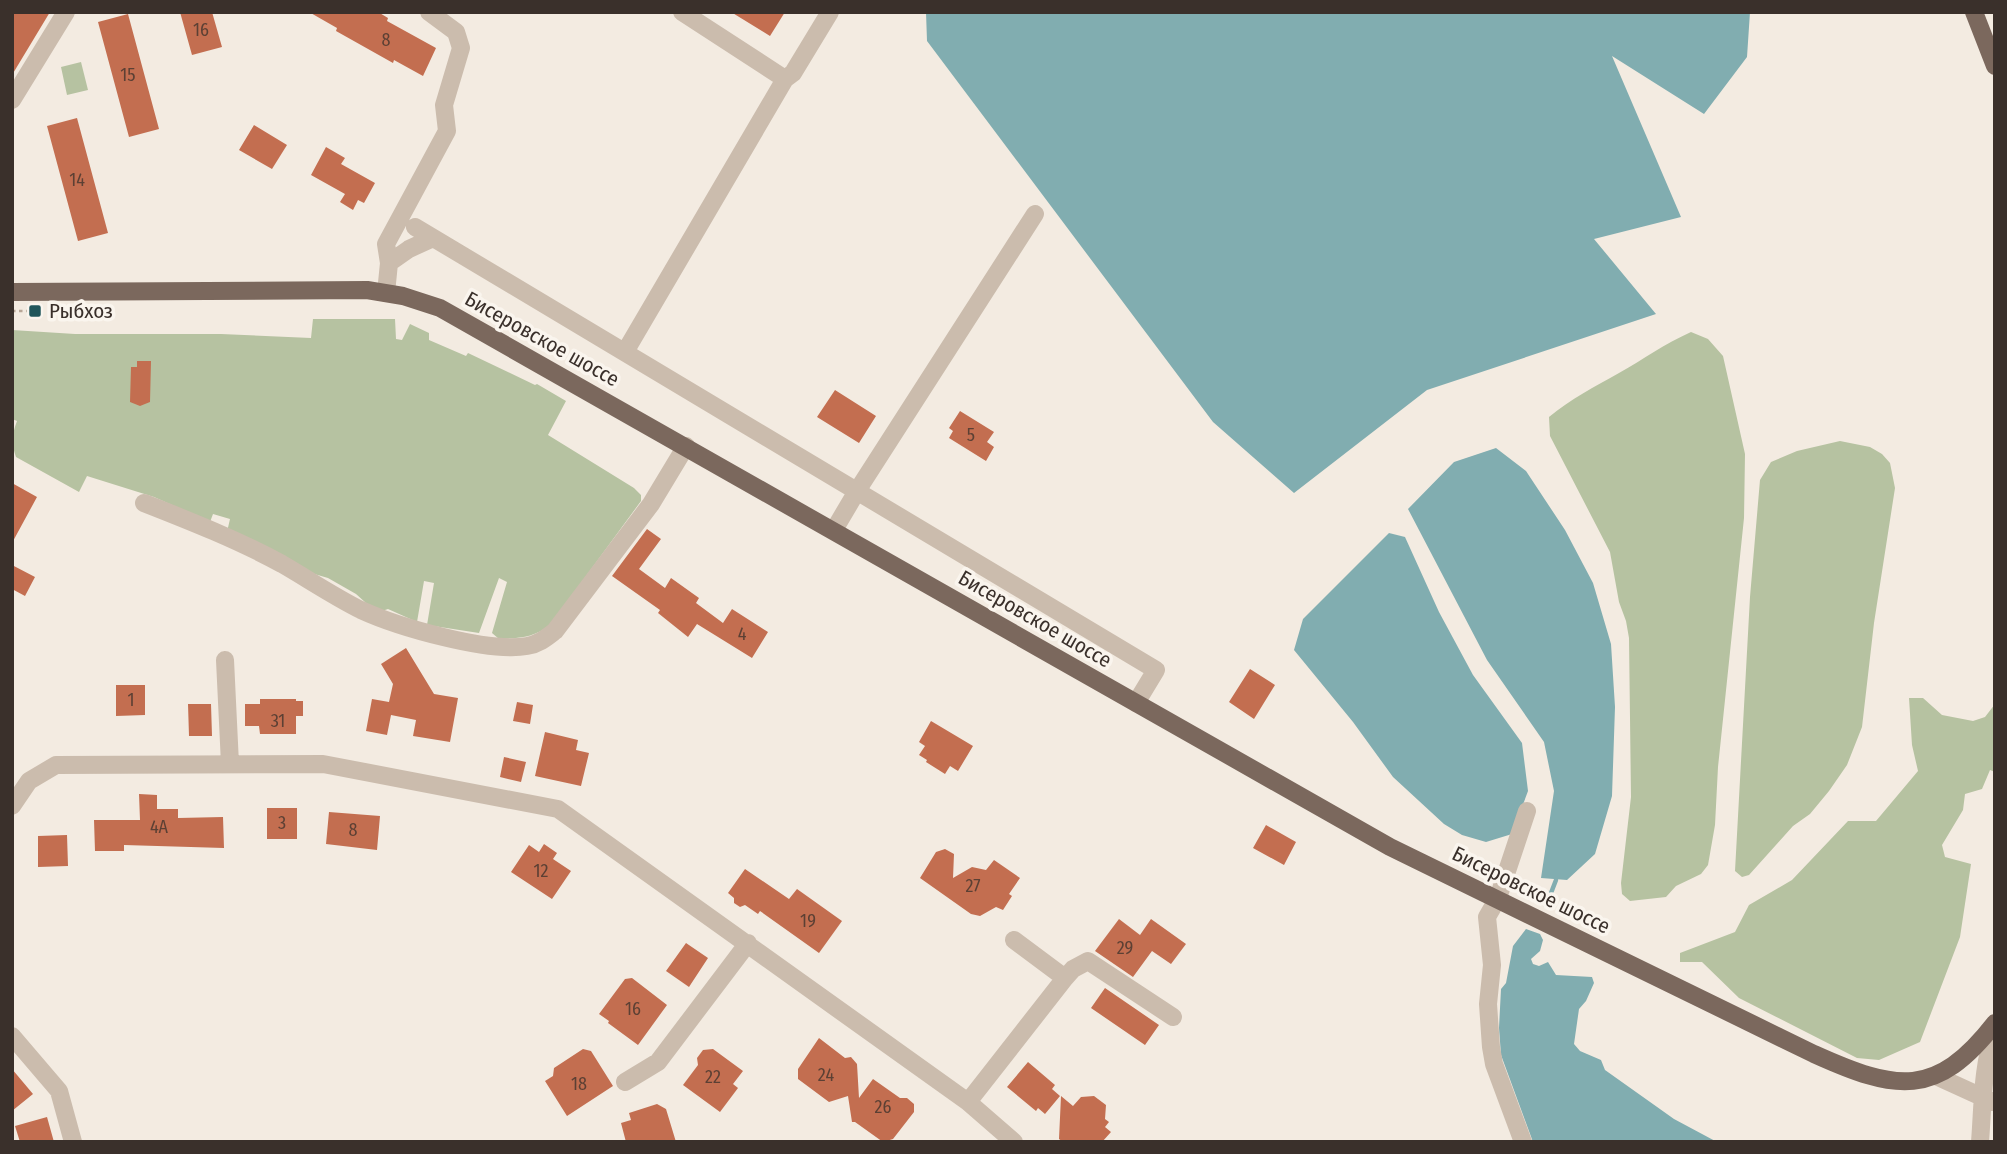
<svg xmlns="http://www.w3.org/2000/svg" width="2007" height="1154" font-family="'Fira Sans Condensed',sans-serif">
<rect width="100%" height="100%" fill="#f3ebe1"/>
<path fill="#b6c2a1" d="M81,62L88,90L67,95L61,67Z
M313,319H395L396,339L402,340L410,324L429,333V340L466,356L468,353L535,385L537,384L566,401L548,435L634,488L641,495V501L551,624C534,638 520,638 499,639L492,633L507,582L499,578L479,633L427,625L434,583L424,581L417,622L388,609L382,611L366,603L356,594L328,578L304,571L227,532L230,519L213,514L210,522L154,497L87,476L79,492L16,457C11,443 12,434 17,421L12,419V330L75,334H221L311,338Z
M1691,332L1708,339L1723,356L1745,454L1744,518L1718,767L1715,825L1708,865L1701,874L1676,886L1666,897L1630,901L1622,894L1621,883L1631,797L1629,638L1626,621L1619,602L1610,552L1550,436L1549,417C1571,399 1594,387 1619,373C1644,359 1664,344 1691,332Z
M1840,441L1870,447L1882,454L1890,463L1895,488L1874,623L1862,727L1847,765L1829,791L1810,814L1793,826L1749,875L1742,877L1735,871L1750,597L1760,480L1771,462L1797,451Z
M1909,698H1923L1942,715L1973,721L1985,717L1995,704V772L1990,770L1982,789L1965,794L1963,810L1942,845L1945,857L1971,864L1960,937L1920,1042L1879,1060L1857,1058L1739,998L1702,962H1680V953L1735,932L1749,905L1792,880L1848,821H1876L1918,771L1912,745Z"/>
<path fill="#81adb0" d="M926,12H1750L1747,57L1704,114L1612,56L1681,217L1594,239L1656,314L1427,390L1294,493L1213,422L927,41Z
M1496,448L1526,471L1565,530L1593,583L1611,644L1615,707L1612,796L1595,854L1567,880L1541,878L1554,791L1544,742L1487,660L1408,509L1454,462Z
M1389,533L1405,537L1439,612L1473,675L1522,743L1528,791L1512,834L1486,842L1462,835L1444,824L1393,777L1353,722L1294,650L1303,619Z
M1526,929L1540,934L1543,940L1540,951L1531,959L1533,964L1539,966L1548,962L1556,975L1592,977L1594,983L1586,1001L1579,1009L1574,1044L1580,1051L1601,1060L1605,1070L1674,1119L1717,1142H1533L1501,1055L1499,1028L1501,989L1506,983L1513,946Z"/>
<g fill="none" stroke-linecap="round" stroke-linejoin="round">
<path stroke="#81adb0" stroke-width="4.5" d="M1546,906L1556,880"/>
</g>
<path fill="#c36e50" d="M12,12H50L12,75Z
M180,12H212L222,47L192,55Z
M309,12H378L388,18L387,21L436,48L423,76L394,60L393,63L336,31L337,28Z
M731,12H785L770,36Z
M128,14L159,129L129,137L98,22Z
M77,118L108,233L78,241L47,126Z
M254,125L287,145L272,169L239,150Z
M326,147L345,158L341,164L375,183L364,203L358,200L353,210L340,202L345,194L311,175Z
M137,361H151L150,402L140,406L130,402L131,367H137Z
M835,390L876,416L859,443L817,417Z
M960,411L994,432L987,442L994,447L986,461L949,438L953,431L949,428Z
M12,483L37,497L12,543Z
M647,529L661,539L639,569L665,588L671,578L699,598L696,603L723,623L732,609L768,632L752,658L697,624L688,637L658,613L660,610L612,576Z
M12,565L35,577L25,596L12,589Z
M406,648L434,694L458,698L450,742L413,736L416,720L391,715L387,735L366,731L372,699L389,702L393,684L381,664Z
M1250,669L1275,685L1254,719L1229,702Z
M116,685H145V715L116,716Z
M260,699H296V701H303V716H296V734H260L259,726H245V704H260Z
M517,702L533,705L530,724L513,721Z
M188,704H211L212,736H189Z
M931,721L973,746L958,771L950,766L945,774L926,762L927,760L919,755L925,746L919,742Z
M545,732L578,740L576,750L589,753L581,786L535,776Z
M504,757L526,762L521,782L500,777Z
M139,794L157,795V809H178V818L223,817L224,848L124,845V851H95L94,820H140Z
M267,808H297V839H267Z
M329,812L380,816L377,850L326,844Z
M1266,825L1296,842L1284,865L1253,848Z
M67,835L68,866L38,867V836Z
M544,844L557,853L553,859L571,871L552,899L511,872L529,845L539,852Z
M945,849L954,854L953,878L972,867L986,870L994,860L1020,878L1009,894L1012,896L1003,910L996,907L980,916L971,914L920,878L936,852Z
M745,869L789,899L797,889L842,921L819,953L760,911L758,914L745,905L740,907L734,903V898L728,893Z
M1119,919L1140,935L1151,919L1186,944L1171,964L1152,951L1133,977L1095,951Z
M686,943L708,958L689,987L666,971Z
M632,978L667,1005L638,1045L608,1023L609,1021L599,1014L625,979Z
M1105,988L1159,1025L1145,1045L1091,1008Z
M819,1038L845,1058L851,1057L857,1064L859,1098L873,1079L900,1098H907L914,1104V1112L893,1139L883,1142L855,1122H852L848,1096L829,1102L798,1079V1069Z
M583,1049L591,1051L613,1086L567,1116L545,1081L553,1076L554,1068Z
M713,1049L743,1071L733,1084L738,1088L720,1112L683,1085L698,1065L697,1058L703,1050Z
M1028,1062L1055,1085L1052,1089L1060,1096L1045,1114L1038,1108L1036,1111L1007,1087Z
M12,1069L33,1094L12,1111Z
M1061,1096L1073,1106L1081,1097L1094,1096L1106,1105L1105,1119L1109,1122L1105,1127L1111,1132L1102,1142H1063L1059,1139Z
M657,1104L666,1109L676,1142H626L621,1123L631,1120L629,1113Z
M47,1117L54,1142H20L15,1126Z"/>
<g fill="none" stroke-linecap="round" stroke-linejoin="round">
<path stroke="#b7a697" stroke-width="2.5" stroke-dasharray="3.5 3.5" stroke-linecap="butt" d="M12,311H35"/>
<path stroke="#cbbcad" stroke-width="18" d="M682,12L785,79
M12,100L66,12
M415,227L1156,670L1136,703
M389,263L409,249L433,238
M386,293L389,263L386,244L447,131L444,105L461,48L456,32L429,12
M625,352L785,79L793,73L830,12
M144,503C190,521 238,540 282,564C308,579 333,596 361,610C398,627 488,653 527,646C539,644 546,638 555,631L651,504L686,446
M834,530L857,491L1035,214
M225,660L230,764
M12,806L29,781L56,765L323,764L558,809L968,1102L1014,1142
M1065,978L1073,969L1088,961L1173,1017
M12,1036L59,1091L73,1142
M1936,1076L1993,1102
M625,1082L658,1062L748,943
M968,1102L1065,978L1014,940
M1523,1142L1494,1064L1491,1047L1488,1004L1492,965L1487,917L1498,898L1527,811
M1980,1142C1983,1104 1982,1066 1995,1031"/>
<path stroke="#7b685d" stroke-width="18" d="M1974,12L1995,66
M12,292L367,290L403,296L440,308L1390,847L1814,1054C1896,1091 1936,1099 1995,1023"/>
</g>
<rect fill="#21565b" stroke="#faf5ee" stroke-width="2.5" x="28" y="304" width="14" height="14" rx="3.5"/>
<g text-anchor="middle" stroke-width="7" stroke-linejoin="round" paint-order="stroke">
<g font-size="18" fill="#5c4034">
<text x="201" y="36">16</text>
<text x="386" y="46">8</text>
<text x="128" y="81">15</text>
<text x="77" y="186">14</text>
<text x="971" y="441">5</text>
<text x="742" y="640">4</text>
<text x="131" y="706">1</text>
<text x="278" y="727">31</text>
<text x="282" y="829">3</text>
<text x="159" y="833">4А</text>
<text x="353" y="836">8</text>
<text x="541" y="877">12</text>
<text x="973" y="892">27</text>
<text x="808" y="927">19</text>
<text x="1125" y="954">29</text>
<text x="633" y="1015">16</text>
<text x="826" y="1081">24</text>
<text x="713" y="1083">22</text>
<text x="579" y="1090">18</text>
<text x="883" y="1113">26</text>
</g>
<g font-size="21" fill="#3a302b" stroke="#faf5ee" text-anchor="start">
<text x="49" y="318">Рыбхоз</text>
</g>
<g font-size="21" fill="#3a302b" stroke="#faf5ee">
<text transform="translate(542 339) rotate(29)" y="7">Бисеровское шоссе</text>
<text transform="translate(1035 619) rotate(30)" y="7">Бисеровское шоссе</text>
<text transform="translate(1531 890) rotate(26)" y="7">Бисеровское шоссе</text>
</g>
</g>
<rect width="2007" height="1154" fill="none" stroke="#3a302b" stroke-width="28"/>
</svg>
